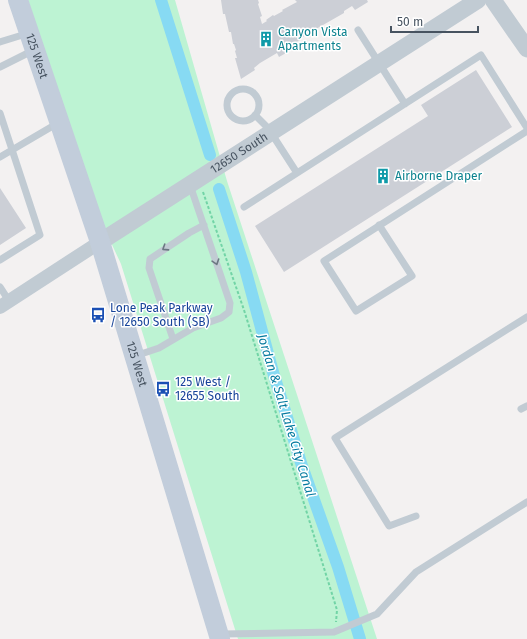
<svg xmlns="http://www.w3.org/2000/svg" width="527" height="639" font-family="'Fira Sans',sans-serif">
<rect width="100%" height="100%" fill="#f3f1f1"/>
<path fill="#bdf3d3" d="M28,0H175L227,181L377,639H238L121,264L94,206Z"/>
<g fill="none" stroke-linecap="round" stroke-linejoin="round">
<path stroke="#87daf3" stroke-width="12" d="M161,0L210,155
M219,189L246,272L273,372L302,466L338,567L360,639"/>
</g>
<path fill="#cccfd6" d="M221,0H258L259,3L258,4L262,16L260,17L262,24L267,21L266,20L273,15L274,16L283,11L282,10L297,2L295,0H367L368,2L355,10L352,6L344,11V13L316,29L318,33L311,37L309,33L300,39V40L283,49L286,53L279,57L277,53L260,63L254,68L255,70L241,79L235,58H237L235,51L236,50L234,44H233L231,32H229L225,14H223Z
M476,70L512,127L284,272L255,226L428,116L421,105Z
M0,188L26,228L0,245Z"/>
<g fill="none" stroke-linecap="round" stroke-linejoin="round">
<path stroke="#72d4a6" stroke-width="2" stroke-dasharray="3 2" stroke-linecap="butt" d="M203,192L244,310L337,610L336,622"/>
<path stroke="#c1cbd3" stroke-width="7" d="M358,30L405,104
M0,42L29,33
M0,67L34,50
M227 105a16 16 0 1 1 32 0a16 16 0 1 1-32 0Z
M0,113L40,235L0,260
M255,115L268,128L297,173
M0,157L58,123
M244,207L481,55L527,128
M379,225L412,276L356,311L324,261L527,131
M0,287L9,301
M173,339L149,268L150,259L189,233L204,225
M135,356L159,348L193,328L221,318L229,312L230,303L190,185
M521,409L527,406
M416,516L389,526L335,438L527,317
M221,634L334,632L377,614L416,572L527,502"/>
<path stroke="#c1cbd3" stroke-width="14" d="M0,307L100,242"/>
<g stroke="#c1cbd3" stroke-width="17">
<path d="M493,0L527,49"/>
<path id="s1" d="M100,242L478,0"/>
</g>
<path stroke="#c2cddb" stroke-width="20" id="s2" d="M18,0L100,242L220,639"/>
</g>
<defs><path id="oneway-chevron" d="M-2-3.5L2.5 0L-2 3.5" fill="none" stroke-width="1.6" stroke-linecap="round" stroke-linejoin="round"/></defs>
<g stroke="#6c7782">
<use href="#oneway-chevron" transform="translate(165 248) rotate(147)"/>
<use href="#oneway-chevron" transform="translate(216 262) rotate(72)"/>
</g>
<defs>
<g id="building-bare" transform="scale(1.2)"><path d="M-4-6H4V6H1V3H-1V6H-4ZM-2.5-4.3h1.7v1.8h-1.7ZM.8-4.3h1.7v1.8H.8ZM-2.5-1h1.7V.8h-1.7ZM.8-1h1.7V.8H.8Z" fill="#0f9aa8" stroke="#fff" stroke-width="2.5" paint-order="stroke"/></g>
<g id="bus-bare" transform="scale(1.2)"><path d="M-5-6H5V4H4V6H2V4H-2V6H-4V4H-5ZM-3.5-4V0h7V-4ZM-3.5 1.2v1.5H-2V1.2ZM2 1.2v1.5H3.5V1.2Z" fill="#1a4fb4" stroke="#fff" stroke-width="2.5" paint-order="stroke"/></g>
</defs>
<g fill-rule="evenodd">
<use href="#building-bare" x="266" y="39"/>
<use href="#building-bare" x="383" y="176"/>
<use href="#bus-bare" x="98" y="315"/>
<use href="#bus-bare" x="163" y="389"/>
</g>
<g text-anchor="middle" stroke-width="3" stroke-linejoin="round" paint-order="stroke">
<g font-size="12" fill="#0d838f" stroke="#fff" text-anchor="start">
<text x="278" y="36">Canyon Vista<tspan x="278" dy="14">Apartments</tspan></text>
<text x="395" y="180">Airborne Draper</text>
</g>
<g font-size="12" fill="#475360" stroke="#fff">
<text dy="4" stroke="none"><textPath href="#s2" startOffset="59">125 West</textPath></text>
<text dy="4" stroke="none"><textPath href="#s1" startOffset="165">12650 South</textPath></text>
<text dy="4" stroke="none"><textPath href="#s2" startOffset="383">125 West</textPath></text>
</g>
<g font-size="12" fill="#164399" stroke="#fff" text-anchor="start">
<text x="110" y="312">Lone Peak Parkway<tspan x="110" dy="14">/ 12650 South (SB)</tspan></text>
<text x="175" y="386">125 West /<tspan x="175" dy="14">12655 South</tspan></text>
</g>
<g font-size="13" font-style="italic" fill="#047a9f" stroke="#fff">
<text transform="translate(287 415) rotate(73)" y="5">Jordan &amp; Salt Lake City Canal</text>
</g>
</g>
<path d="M391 26v6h87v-6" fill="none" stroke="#475360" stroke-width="2"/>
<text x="397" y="26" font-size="12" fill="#475360" stroke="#ffffff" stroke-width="3" paint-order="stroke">50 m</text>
</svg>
